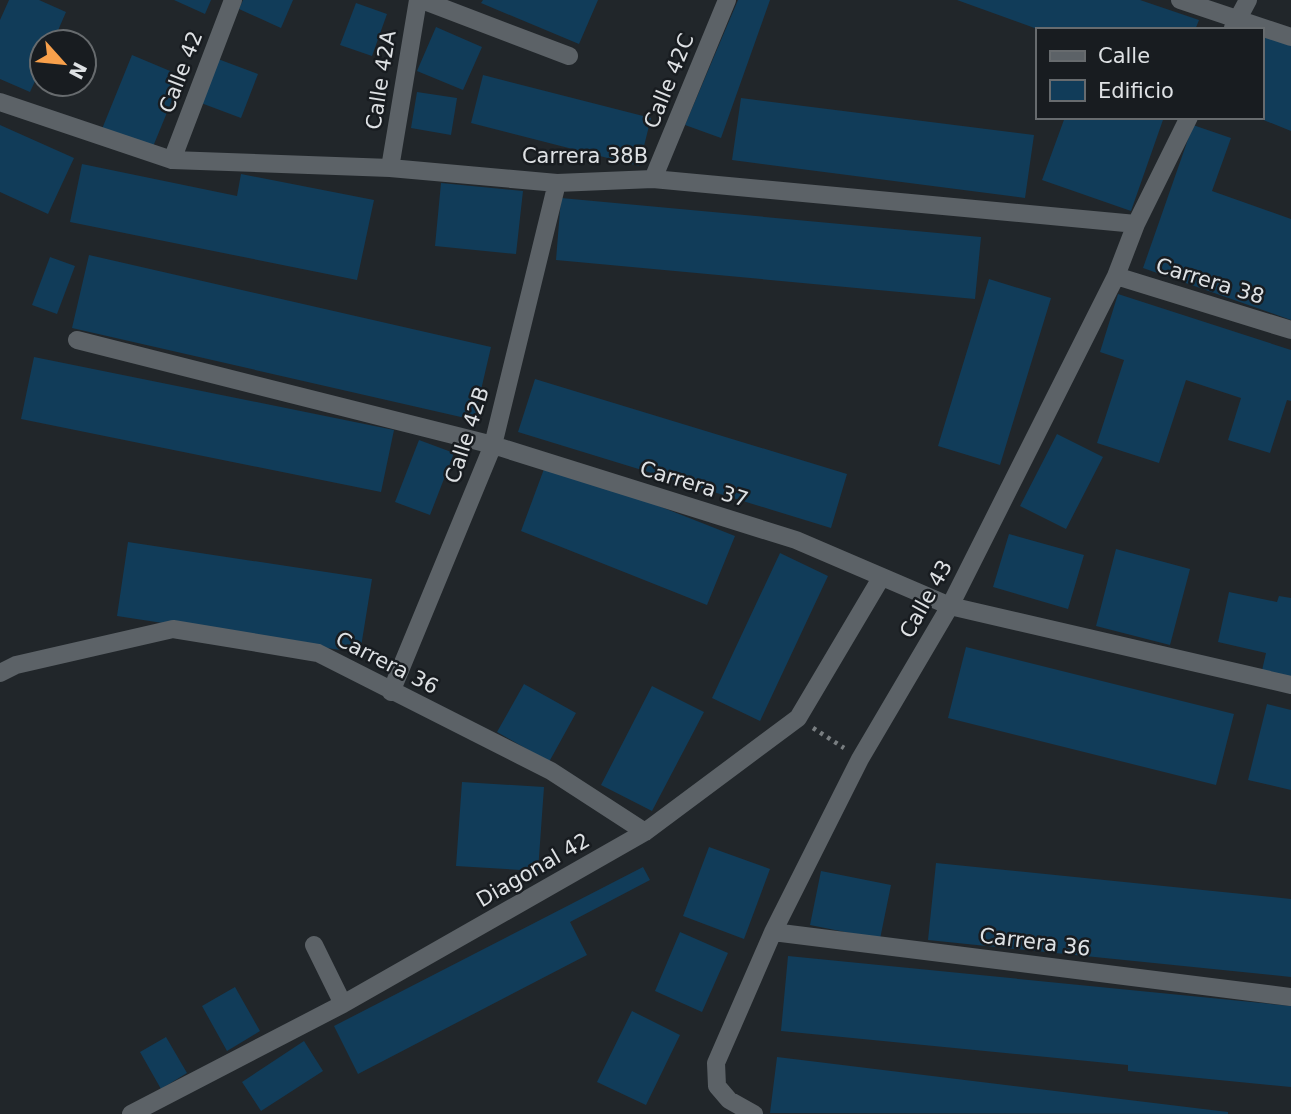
<svg xmlns="http://www.w3.org/2000/svg" width="1291" height="1114" font-family="'DejaVu Sans',sans-serif">
<rect width="100%" height="100%" fill="#21262a"/>
<path fill="#113c59" d="M9,0H39L66,12L53,42H42V66L30,92L0,79V20Z
M174,0H211L205,14Z
M243,0H293L281,28L239,9Z
M483,0H598L579,44L481,3Z
M738,0H770L721,138L685,125Z
M957,0H1140L1199,20L1195,30H1040Z
M356,3L387,14L372,56L340,45Z
M436,27L482,47L463,90L417,71Z
M1261,30L1291,41V131L1261,119Z
M132,55L182,76L152,149L102,129Z
M218,59L258,74L241,118L201,103Z
M483,75L651,118L639,166L471,123Z
M417,92L457,98L451,135L411,128Z
M741,98L1034,135L1025,198L732,160Z
M1065,117H1164L1131,211L1042,180Z
M0,125L74,158L48,214L0,192Z
M1193,125L1231,138L1212,191L1291,219V320L1143,268Z
M82,164L237,196L241,174L374,200L357,280L70,222Z
M441,183L523,191L516,254L435,246Z
M561,198L981,237L975,299L556,260Z
M89,255L491,347L474,420L72,328Z
M50,257L75,266L57,314L32,305Z
M989,279L1051,298L1000,465L938,446Z
M1118,294L1291,350V401L1287,400L1270,453L1228,440L1241,398L1186,380L1159,463L1097,443L1124,360L1100,352Z
M34,357L394,430L381,492L21,419Z
M535,379L847,474L831,528L518,432Z
M1057,434L1103,457L1066,529L1020,506Z
M419,440L454,453L430,515L395,502Z
M544,469L618,490L735,536L707,605L521,531Z
M1009,534L1084,555L1068,609L993,587Z
M128,542L372,579L360,653L117,616Z
M1116,549L1190,569L1170,645L1096,626Z
M780,553L828,576L760,721L712,698Z
M1229,592L1277,602L1279,596L1291,598V686L1260,679L1266,653L1218,642Z
M966,647L1234,714L1216,785L948,718Z
M524,684L576,713L549,762L497,732Z
M652,686L704,712L652,811L601,785Z
M1267,704L1291,710V790L1248,780Z
M462,782L544,787L538,871L456,866Z
M709,847L770,869L744,939L683,916Z
M936,863L1291,899V977L928,940Z
M643,867L650,880L570,922L587,955L358,1074L334,1026Z
M821,871L891,885L880,939L810,925Z
M680,932L728,953L702,1012L655,991Z
M788,956L1291,1006V1087L1128,1071V1065L781,1031Z
M235,987L260,1031L227,1051L202,1006Z
M632,1011L680,1035L646,1105L597,1082Z
M166,1037L187,1073L161,1089L140,1052Z
M304,1041L323,1071L261,1111L242,1082Z
M777,1057L1228,1112V1114L770,1113Z"/>
<g fill="none" stroke-linecap="round" stroke-linejoin="round">
<path stroke="#797e81" stroke-width="4.5" stroke-dasharray="3.5 5" stroke-linecap="butt" d="M813,728L844,748"/>
<path stroke="#5c6267" stroke-width="18" d="M422,0L569,56
M1180,0L1291,37
M1233,28L1248,0
M0,102L172,160L390,168L557,183L653,179L1136,224
M172,160L233,0
M390,168L418,0
M653,179L727,0
M1116,276L1291,330
M77,340L493,445L796,540L950,606L1291,685
M0,673L16,665L173,629L318,653L551,771L645,832
M391,692L493,445L557,183
M773,932L1291,997
M314,945L343,1004
M131,1114L343,1004L645,832L798,718L881,578
M754,1114L729,1100L717,1086L716,1063L773,932L860,759L950,606L1116,276L1136,224L1189,117"/>
</g>
<g text-anchor="middle" stroke-width="5" stroke-linejoin="round" paint-order="stroke">
<g font-size="21" fill="#dee1e4" stroke="#181c20">
<text transform="translate(181 72) rotate(-69)" y="7">Calle 42</text>
<text transform="translate(381 80) rotate(-81)" y="7">Calle 42A</text>
<text transform="translate(669 81) rotate(-68)" y="7">Calle 42C</text>
<text x="585" y="163">Carrera 38B</text>
<text transform="translate(1210 281) rotate(17)" y="7">Carrera 38</text>
<text transform="translate(467 435) rotate(-72)" y="7">Calle 42B</text>
<text transform="translate(694 484) rotate(17)" y="7">Carrera 37</text>
<text transform="translate(926 599) rotate(-61)" y="7">Calle 43</text>
<text transform="translate(387 663) rotate(27)" y="7">Carrera 36</text>
<text transform="translate(533 870) rotate(-30)" y="7">Diagonal 42</text>
<text transform="translate(1035 942) rotate(7)" y="7">Carrera 36</text>
</g>
</g>
<rect x="1036" y="28" width="228" height="91" fill="#181c20" stroke="#676b6e" stroke-width="2"/>
<rect x="1050" y="51" width="35" height="10" fill="#5c6267" stroke="#676b6e" stroke-width="2"/>
<text x="1098" y="63" font-size="21" fill="#dee1e4">Calle</text>
<rect x="1050" y="80" width="35" height="21" fill="#113c59" stroke="#676b6e" stroke-width="2"/>
<text x="1098" y="98" font-size="21" fill="#dee1e4">Edificio</text>
<g transform="translate(63 63) rotate(117)"><circle r="33" fill="#181c20" stroke="#676b6e" stroke-width="2"/>
<path d="M0-5L12 26L0 18L-12 26Z" fill="#f8a04b"/>
<text y="-10" font-size="19" font-weight="bold" text-anchor="middle" fill="#dee1e4">N</text>
</g>
</svg>
